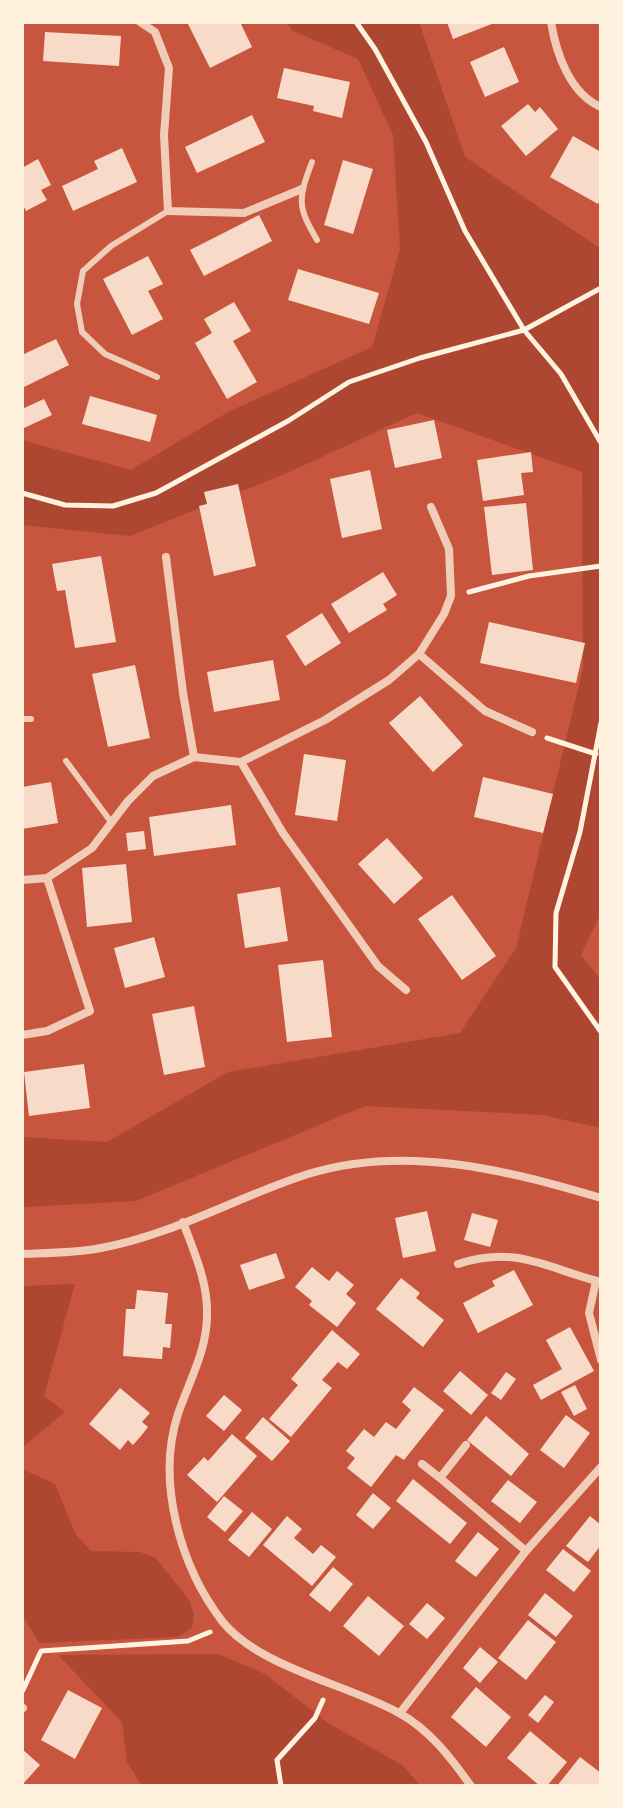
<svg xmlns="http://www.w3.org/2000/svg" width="623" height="1808" font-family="'PT Sans Narrow',sans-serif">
<rect width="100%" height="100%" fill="#c8553d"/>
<path fill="#ae4732" d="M287,22H419L465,157L601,249V913L581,955L601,980V1128L542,1115L365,1106L136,1201L26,1207L22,1206V1137L107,1142L228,1072L460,1033L516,948L583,668L582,472L417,413L287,473L130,536L22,525V440L131,470L228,412L372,347L400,249L393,135L358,59L291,30Z
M75,1284L44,1396L65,1412L22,1448V1286Z
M22,1469L55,1484L76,1535L91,1551L140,1552L156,1558L189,1600L194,1614L192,1628L178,1637L39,1643L22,1614Z
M218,1654L265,1674L328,1723L402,1765L421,1786H142L127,1762L122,1722L58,1655Z"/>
<path fill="#f7dbc8" d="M187,22H222L223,24L240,22L252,47L210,68Z
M447,22H497L453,39Z
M45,32L121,36L119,66L43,61Z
M504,47L519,82L485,97L470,62Z
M284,68L350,82L342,118L313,111L314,106L277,98Z
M528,104L535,112L540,107L558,129L526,156L501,126Z
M252,115L265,142L197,173L185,147Z
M573,136L601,152V198L598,204L550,177Z
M122,148L137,182L73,211L62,186L98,169L94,161Z
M38,159L51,185L41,190L47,200L26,211L22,203V168Z
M343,160L373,169L353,234L324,225Z
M259,215L272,241L204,276L190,250Z
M148,256L163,284L148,291L163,319L132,335L103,279Z
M298,269L379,293L369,324L288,300Z
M234,302L251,331L233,341L257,382L227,399L195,343L212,333L204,319Z
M56,339L69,365L22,388V355Z
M90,396L157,415L150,442L82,424Z
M44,399L52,415L22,429V409Z
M434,420L442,458L395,468L387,430Z
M531,452L533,472L521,473L524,495L483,501L477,460Z
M370,470L382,529L342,538L330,479Z
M238,484L256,566L214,576L199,506L207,504L204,492Z
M526,503L533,570L492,575L484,507Z
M101,556L116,642L75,648L65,590L57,591L52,564Z
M383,572L397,595L383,604L387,610L349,633L331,604Z
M322,613L341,643L305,666L286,636Z
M489,622L585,643L576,683L480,663Z
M273,660L280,700L214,712L207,672Z
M135,665L150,738L108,747L92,674Z
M420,696L463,745L433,772L389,723Z
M304,754L346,760L337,821L295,815Z
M483,777L553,794L543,833L474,817Z
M51,782L58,823L22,829V787Z
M231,805L236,845L154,856L149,817Z
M144,831L146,849L128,851L126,833Z
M387,838L423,878L394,904L358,864Z
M126,864L132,922L87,927L82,868Z
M280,887L288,941L245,948L237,894Z
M452,895L496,956L462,980L418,919Z
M154,937L165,977L125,988L114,948Z
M323,960L332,1037L287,1042L278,965Z
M194,1006L205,1067L164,1075L152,1014Z
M84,1064L90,1108L29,1116L24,1072Z
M427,1211L436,1251L403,1258L395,1218Z
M472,1213L498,1220L490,1247L464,1240Z
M276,1253L285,1278L249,1290L240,1265Z
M312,1267L329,1281L337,1271L354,1285L346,1294L356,1303L337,1327L309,1305L312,1301L295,1287Z
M514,1270L533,1305L478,1333L463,1303L495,1286L492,1281Z
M401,1278L420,1293L416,1298L444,1320L423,1347L376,1309Z
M137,1290L168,1293L165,1324H172L170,1348L163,1347L162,1359L123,1356L126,1309H135Z
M570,1327L594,1371L541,1400L533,1385L562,1369L546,1340Z
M332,1330L360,1354L347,1369L338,1362L322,1380L332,1388L291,1437L269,1419L298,1385L291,1379Z
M460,1371L488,1395L471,1415L443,1391Z
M506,1372L516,1379L501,1400L491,1393Z
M575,1385L587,1409L574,1416L561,1392Z
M414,1387L444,1410L404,1460L396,1455L371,1487L347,1468L355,1458L346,1451L364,1429L374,1437L386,1422L396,1429L411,1410L402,1402Z
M120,1388L150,1413L142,1422L148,1427L141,1436L133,1445L128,1440L120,1450L89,1424Z
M224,1395L242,1410L224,1431L206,1416Z
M566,1415L590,1433L564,1468L540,1450Z
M486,1416L529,1454L511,1476L467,1440Z
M263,1417L290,1441L272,1461L245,1438Z
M232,1434L257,1456L217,1502L187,1475L204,1457L208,1461Z
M413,1479L467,1523L450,1544L396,1501Z
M508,1480L537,1502L520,1523L491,1501Z
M373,1493L391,1508L373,1529L356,1515Z
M224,1496L243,1511L225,1532L207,1517Z
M252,1512L272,1529L249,1557L228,1540Z
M287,1516L302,1529L294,1538L313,1554L321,1545L336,1557L312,1586L263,1545Z
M590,1516L601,1525V1545L588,1562L566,1546Z
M478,1532L499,1549L476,1577L455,1561Z
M563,1549L591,1571L574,1592L546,1570Z
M333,1567L353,1584L330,1612L309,1595Z
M545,1593L573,1616L556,1637L528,1615Z
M368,1596L404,1626L379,1656L343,1626Z
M427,1603L445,1618L427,1639L409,1624Z
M528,1620L556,1642L526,1680L498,1658Z
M480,1647L498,1662L480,1683L463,1668Z
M476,1687L511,1717L486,1747L451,1717Z
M68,1690L102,1708L75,1759L41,1740Z
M545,1695L554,1702L538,1723L528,1715Z
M530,1731L567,1762L547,1786H540L507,1758Z
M22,1749L40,1765L22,1785Z
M580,1757L601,1773V1786H557Z"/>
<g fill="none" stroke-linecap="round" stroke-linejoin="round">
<path stroke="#fff3e0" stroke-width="5" d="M356,22L375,49L426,142L465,231L524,330L561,374L601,443
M22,493L65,505L113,506L156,493L288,421L349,382L420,358L524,330L601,288
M469,592L529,576L601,566
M601,723L580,832L556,913L555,967L601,1032
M547,738L596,754
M23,1690L41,1651L188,1641L210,1632
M281,1786L277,1760L315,1718L323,1700"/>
<path stroke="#f1ccb7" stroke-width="6" d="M312,162C298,199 297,206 317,240
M157,377L105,354L82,332L77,304L83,271L111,246L168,211
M22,719H31
M66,761L111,822"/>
<path stroke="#f1ccb7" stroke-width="8" d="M140,22L155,32L169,68L164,135L168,211L244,213L302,189
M551,22C556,53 570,94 601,107
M166,557L183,693L194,757
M419,654L485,711L532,732
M241,762L283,833L378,966L406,990
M22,880L47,878L92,848L128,801L153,776L194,757L241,762L325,720L389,680L419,654L444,614L451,596L449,549L431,507
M22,1035L47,1031L90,1011L47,878
M183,1222C194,1252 208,1282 207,1315C207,1351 189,1381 178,1414C156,1481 180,1566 222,1621C258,1667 349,1685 399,1713C430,1730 451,1758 471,1786
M22,1254C48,1253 75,1253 101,1248C173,1235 239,1196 308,1174C406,1144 506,1170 601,1198
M458,1264C518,1245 545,1268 601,1282
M596,1281L589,1313L601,1360
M422,1464L440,1478L466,1445
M440,1478L526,1551
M22,1709L23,1708
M400,1713L526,1551L601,1467"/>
</g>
<rect width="623" height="1808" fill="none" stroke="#fff3e0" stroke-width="48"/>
</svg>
